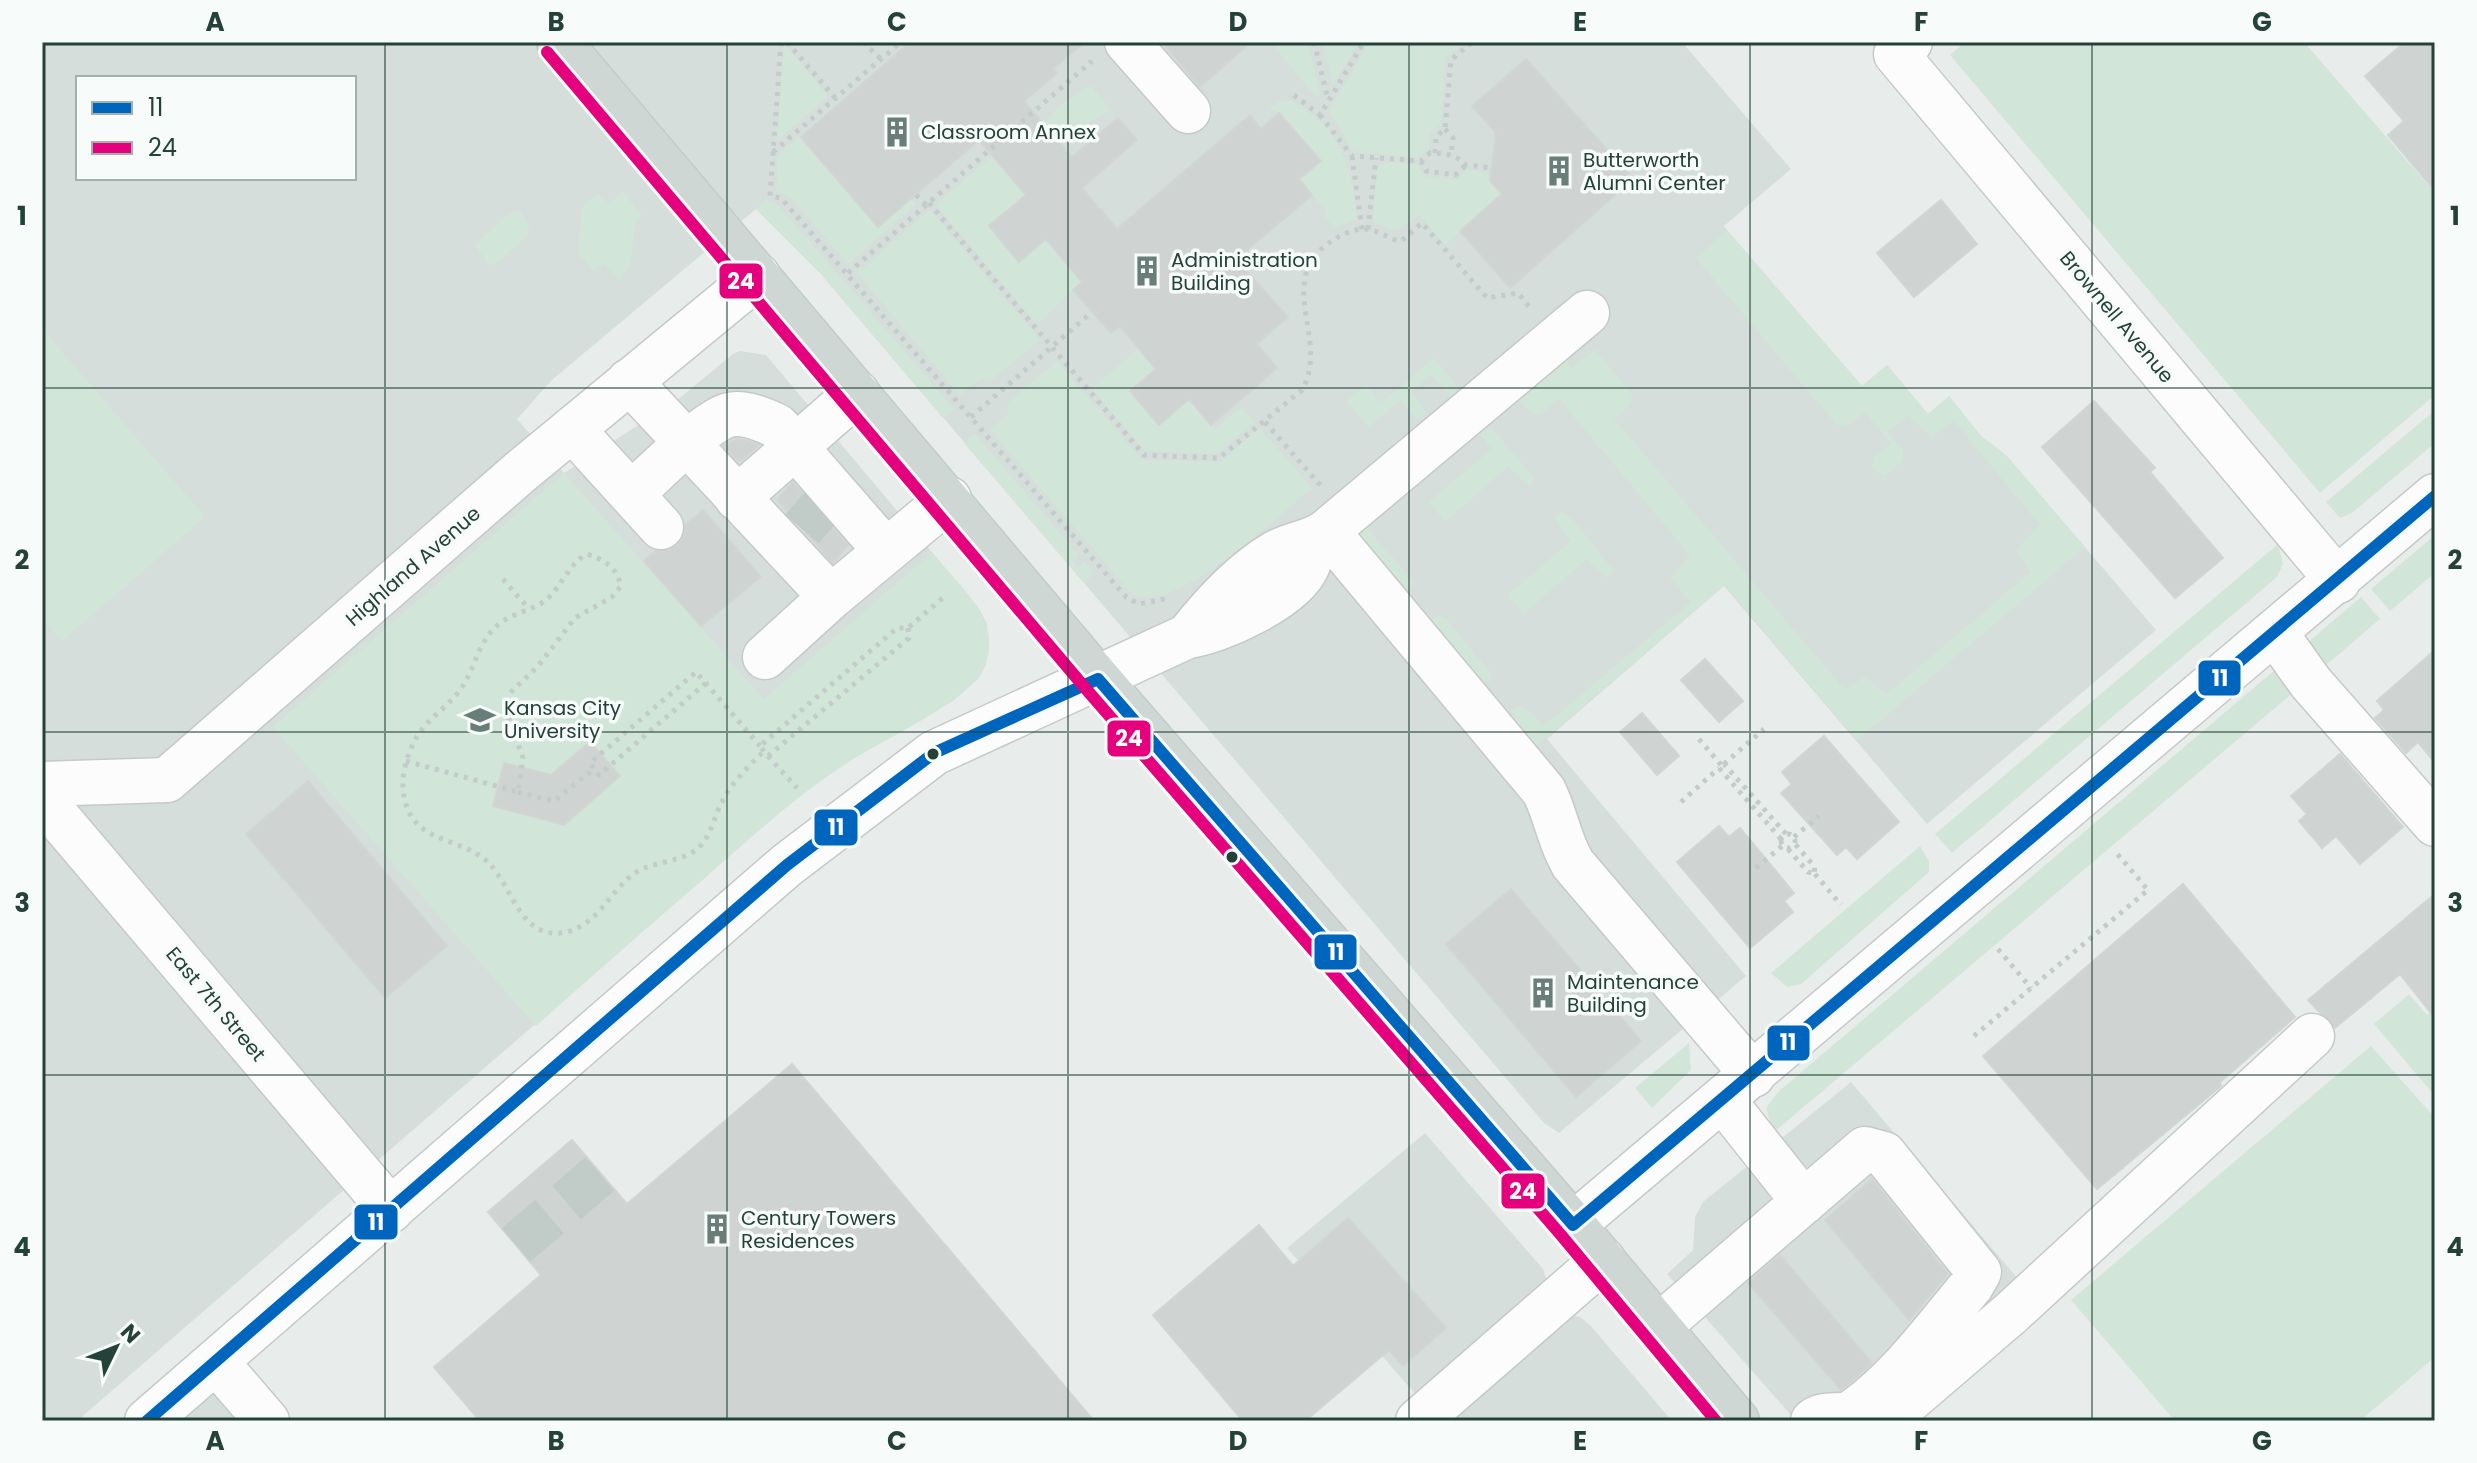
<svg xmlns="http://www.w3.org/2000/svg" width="2477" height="1463" font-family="Poppins,sans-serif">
<rect width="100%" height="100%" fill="#e8edeb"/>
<path fill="#d6dedb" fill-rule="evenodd" d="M42,42H1682L1791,169L1724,226L1727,230L1862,386L1887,365L1928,414L1949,396L1981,436L2006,455L2156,630L1927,824L1724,586L1547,739L1746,976L1559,1133L1544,1123L820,273L756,209L552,380L517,419L564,473L677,400L733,354L740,351L766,355L978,607L987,624L988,639L986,665L978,679L953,701L884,738L802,793L77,1421H42ZM78,78H354V178H78Z
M1851,1082L2041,1306L1796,1421L1667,1274L1693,1250L1695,1217L1703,1202Z
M1425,1133L1543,1269L1548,1284L1418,1397L1287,1248Z
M1567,1315L1580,1317L1591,1326L1672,1421H1443Z
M220,1386L250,1421H179Z"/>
<path fill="#d1e6d8" d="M1281,42H1307L1321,94L1316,97L1275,48Z
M1322,42H1358L1333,85Z
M1370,42H1465L1446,58L1441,123L1430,133L1429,148L1417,158L1353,151L1329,111Z
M1965,42H2304L2435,193V395L2320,493L1950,55Z
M784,44L828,96L777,141Z
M1091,86L1111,110L1083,125L1059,129L1062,138L1059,142L1049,131L1026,195L989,226L1019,262L1046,239L1082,282L1037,324L936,205L1026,127L1036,134L1059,106Z
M1291,101C1344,130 1350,164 1357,219L1334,228L1324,215L1327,212L1299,179L1321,161L1280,113L1268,110L1279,102Z
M799,137L878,227L910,199L916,205L848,264L790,197L776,190L778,155Z
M1384,162L1418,165L1426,177L1457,180L1468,169L1491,175L1490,182L1502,194L1445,245L1419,214L1396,231L1373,221L1377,169Z
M623,192L642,216L635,222L631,264L619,281L605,264L593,271L578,252L582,208L598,194L609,204Z
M767,200L779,206L954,409L943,418L820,273L756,209Z
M930,210L1040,340L990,381L982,378L960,395L857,273Z
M512,211H520L529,225L528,234L498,262L489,265L475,245Z
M1727,230L1862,386L1887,365L1928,414L1949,396L1981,436L2006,455L2085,547L1857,740L1725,585L1533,749L1509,719L1514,709L1523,706L1544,726L1691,602L1670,578L1690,555L1559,399L1541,414L1534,415L1518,399L1560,355L1572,368L1595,350L1632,394L1631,404L1614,419L1845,690L1866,676L1886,695L2031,572L2016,550L2040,525L1954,421L1932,437L1908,415L1887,432L1903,450V461L1884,476L1872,469L1873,458L1891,443L1865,412L1847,426L1837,425L1696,258Z
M42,329L205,517L62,641L42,618Z
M1139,349L1156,369L1130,391L1158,424L1189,399L1215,429L1241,408L1254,422L1216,454L1145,451L1092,388Z
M1434,358L1458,388L1456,393L1450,395L1431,375L1410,392L1425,411L1424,419H1417L1401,400L1369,427L1346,400L1366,385L1381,403Z
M1057,361L1142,460L1221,462L1259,428L1312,488C1280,514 1175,615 1133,595L990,430L1008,414V403Z
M2435,410V443L2352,513L2340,518L2326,502Z
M1486,421L1535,479L1529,486L1509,466L1445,521L1429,502L1492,449L1478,431Z
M975,434L1079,555L1073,561L1078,567L1085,562L1094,573L1084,583L964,443Z
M564,473L764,699L932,553C958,584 1005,622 984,667C969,702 882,740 847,763C795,797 751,837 705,878C648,927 592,976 536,1026L273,727Z
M1561,512L1570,516L1614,571L1607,578L1587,559L1523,614L1508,595L1571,541L1555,518Z
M1365,526L1413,581L1410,591L1404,592L1354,537Z
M2435,535V573L2390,611L2371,589Z
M2278,544L2283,564L2277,577L1952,853L1935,834Z
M2361,597L2380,619L2318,672L2300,649Z
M1438,616L1445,618L1491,673L1489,682H1479L1431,622Z
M2276,669L2295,691L1773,1133L1766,1108L1779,1091Z
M1920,846L1929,861V872L1801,984L1787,987L1771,973Z
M2409,994L2427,1015L2435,1009V1096L2374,1024Z
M1689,1043L1691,1070L1652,1108L1635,1088Z
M2371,1046L2435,1118V1357L2360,1421H2175L2071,1300Z"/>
<path fill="#cfd4d2" stroke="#d1d6d4" stroke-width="2" d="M910,42H1085L1053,69L1057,73L1024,101L1072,157L1118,118L1137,140L1082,188L1117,229L1250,115L1261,129L1279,113L1321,161L1299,179L1312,195L1236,259L1288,317L1257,344L1277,368L1211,425L1189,399L1159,425L1130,391L1156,369L1120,326L1111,333L1073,290L1082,282L1046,239L1019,262L989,226L1026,195L979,140L878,227L801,137Z
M1162,42H1251L1200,87Z
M2405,42H2435V191L2388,135L2404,121L2365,76Z
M1526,59L1633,179L1510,288L1460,231L1502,194L1490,181L1496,133L1472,106Z
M1941,200L1977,244L1914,297L1877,253Z
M2094,401L2155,468L2150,472L2223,558L2175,598L2042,447Z
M737,439L747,441L759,445L741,461L737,460L724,446Z
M793,482L848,545L833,563L777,500Z
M703,510L761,577L701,626L644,561L655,551L677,546L684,535L685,525Z
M2435,650V763L2418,742L2406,753L2375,718L2384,710L2377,701Z
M1705,659L1743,701L1719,722L1681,680Z
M1642,713L1679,756L1657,775L1620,732Z
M1824,736L1899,822L1857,859L1846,847L1837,855L1781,793L1792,784L1782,772Z
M590,742L620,776L564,825L493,806L504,763L551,775Z
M2340,754L2403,827L2360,864L2336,836L2322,848L2299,821L2307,814L2291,796Z
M308,781L447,946L385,998L246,834Z
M1719,826L1729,837L1740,828L1794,893L1784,901L1793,912L1750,948L1677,862Z
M2183,884L2295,1017L2220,1082L2221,1086L2097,1189L1983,1056Z
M1511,889L1641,1041L1576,1097L1446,944Z
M2435,894V1018L2400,974L2335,1028L2308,1000Z
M792,1064L1094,1421H480L434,1367L541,1275L488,1212L572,1140L627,1204Z
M1872,1179L1948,1274L1909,1320L1825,1220Z
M1348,1218L1446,1328L1403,1366L1389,1350L1305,1421H1243L1153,1315L1259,1225L1293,1266Z
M1780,1255L1872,1363L1841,1390L1748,1283Z"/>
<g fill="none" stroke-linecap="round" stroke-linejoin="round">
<path stroke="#c1cbc8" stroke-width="44" stroke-dasharray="44 22" stroke-linecap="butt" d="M802,529L827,500
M516,1245L601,1173"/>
<g stroke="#c5cac8" stroke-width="47">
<path id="minor" d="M1127,42L1188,111
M1910,42L1896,54L2338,581
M629,381L831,597L949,499
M572,429L661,527
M631,494C652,476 705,421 729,415C744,411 764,420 777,426L886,551
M737,498L857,393
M1327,531L1544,791C1556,815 1559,841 1573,864L1753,1075
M2276,634L2311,683L2435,824
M1188,636C1212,605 1240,574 1275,553C1293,543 1311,543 1327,531L1587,313
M765,657L831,597
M42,784L167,780L519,473L758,276
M42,799L391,1210
M1723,1100L1804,1202
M1573,1225L2435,496
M1658,1327L1865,1149L1884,1154L1979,1272L1971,1286C1935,1329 1900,1378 1854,1411C1842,1419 1824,1411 1813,1421
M217,1363L267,1421
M147,1421L787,865L934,753L1188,636C1220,632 1293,598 1307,567C1311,560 1311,550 1313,542
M1418,1421L1603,1260
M1885,1421L2010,1314L2312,1036"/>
</g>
<g stroke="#c3ccc9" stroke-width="47">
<path id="major" d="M559,42L1098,679L1573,1225L1737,1421"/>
</g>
<path stroke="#c3ccca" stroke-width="5" stroke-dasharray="4 6" stroke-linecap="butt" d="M781,42L770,196L781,198L1126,597L1139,604L1165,599
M787,42L836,99
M863,42L881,59
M1314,42L1328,99
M1294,95L1320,115L1364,42
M1320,115L1352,156L1421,161L1430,153C1446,154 1454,153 1466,165L1492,168
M1445,129L1453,138L1451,154
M773,152L901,42
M1435,153L1436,137L1445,129L1451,60L1472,42
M1352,156L1362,230
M1421,161L1426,171L1455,175L1466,165
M916,195L926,205
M929,203L1144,455L1219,458L1302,390C1330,342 1276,283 1326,245C1338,236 1351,229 1366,229C1379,230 1389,240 1401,241L1422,223L1487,298L1518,293L1530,308
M1368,229L1376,158
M848,273L1092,61
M971,417L1092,312
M1265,422L1322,487
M503,579L529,609
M908,628L909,638L768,756L760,746L897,628H908L945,596
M706,683L599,775L590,763L696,672L760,746
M1699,739L1722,766
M768,756L797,788
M406,761L518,792L523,758L506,711L509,694L538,666L575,618L612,597L621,586C616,567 605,560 587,554C568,564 563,585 547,599C533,611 514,612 499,624C480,639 475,666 463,686C450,706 426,719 415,740C408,753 402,772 403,787C406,845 459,835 488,862C514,888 522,948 573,930C600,920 612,889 635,873C654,860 686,863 701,845C711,834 715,815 722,802C732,782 749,766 764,751
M1724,764L1764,729
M518,792L554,801L594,769
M1681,802L1719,768
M1781 841a7 7 0 1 1 14 0a7 7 0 1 1-14 0Z
M1794,837L1819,816
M1781,839L1719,768L1724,764L1786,834
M1788,849L1808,872L1815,874L1814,866L1795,844
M1756,868L1782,846
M1815,874L1841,905
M1998,949L2031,988
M1974,1036L2148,890L2114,850"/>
<use href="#minor" stroke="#fcfcfc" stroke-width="44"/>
<use href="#major" stroke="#cfd7d5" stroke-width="44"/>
<g stroke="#f7fbf9" stroke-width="18">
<path id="bus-1" d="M1098,679L1573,1225
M1573,1225L2435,496
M147,1421L787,865L934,753L1098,679"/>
</g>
<g stroke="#f7fbf9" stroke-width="18">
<path id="bus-2" d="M547,52L1086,689L1561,1235L1716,1421"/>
</g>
<use href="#bus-1" stroke="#0065bd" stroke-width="12"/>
<use href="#bus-2" stroke="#e5007d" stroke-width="12"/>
</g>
<path fill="none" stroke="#24423a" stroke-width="2" stroke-opacity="0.55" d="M385,42V1421M727,42V1421M1068,42V1421M1409,42V1421M1750,42V1421M2092,42V1421M42,388H2435M42,732H2435M42,1075H2435"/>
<defs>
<g id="building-bare" transform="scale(2.4)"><path d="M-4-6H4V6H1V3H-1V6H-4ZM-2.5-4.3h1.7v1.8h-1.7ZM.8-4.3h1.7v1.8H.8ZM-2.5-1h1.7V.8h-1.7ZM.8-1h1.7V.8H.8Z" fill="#697e78" stroke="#f7fbf9" stroke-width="2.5" paint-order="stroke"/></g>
<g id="university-bare" transform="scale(2.4)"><path d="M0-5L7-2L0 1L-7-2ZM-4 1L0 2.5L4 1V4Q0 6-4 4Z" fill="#697e78" stroke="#f7fbf9" stroke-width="2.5" paint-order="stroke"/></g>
</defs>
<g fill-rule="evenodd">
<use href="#building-bare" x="897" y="132"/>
<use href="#building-bare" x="1559" y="171"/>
<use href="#building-bare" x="1147" y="271"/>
<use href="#university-bare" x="480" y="720"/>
<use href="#building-bare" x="1543" y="993"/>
<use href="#building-bare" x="717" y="1229"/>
</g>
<g fill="#24423a" stroke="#f7fbf9" stroke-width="3">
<circle cx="933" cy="754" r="7"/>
<circle cx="1232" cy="857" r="7"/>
</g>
<g text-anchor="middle" stroke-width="7" stroke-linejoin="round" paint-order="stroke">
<g font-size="20" fill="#24423a" stroke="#f7fbf9" text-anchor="start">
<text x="921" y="139">Classroom Annex</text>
<text x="1583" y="167">Butterworth<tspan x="1583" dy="23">Alumni Center</tspan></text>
<text x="1171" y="267">Administration<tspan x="1171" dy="23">Building</tspan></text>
<text x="504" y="715">Kansas City<tspan x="504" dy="23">University</tspan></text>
<text x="1567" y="989">Maintenance<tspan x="1567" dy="23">Building</tspan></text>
<text x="741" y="1225">Century Towers<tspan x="741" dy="23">Residences</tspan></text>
</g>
<g font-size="20" fill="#24423a" stroke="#f7fbf9">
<text transform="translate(2117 317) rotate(50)" y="7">Brownell Avenue</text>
<text transform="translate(413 566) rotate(-41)" y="7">Highland Avenue</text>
<text transform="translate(216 1004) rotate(50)" y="7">East 7th Street</text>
</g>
</g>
<g stroke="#f7fbf9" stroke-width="3">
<rect x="718" y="262" width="46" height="38" rx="8" fill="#e5007d"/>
<rect x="2197" y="659" width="45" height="38" rx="8" fill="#0065bd"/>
<rect x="1106" y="719" width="46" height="39" rx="8" fill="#e5007d"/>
<rect x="813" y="808" width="46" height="39" rx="8" fill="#0065bd"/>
<rect x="1313" y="933" width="45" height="38" rx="8" fill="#0065bd"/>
<rect x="1766" y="1024" width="45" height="38" rx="8" fill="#0065bd"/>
<rect x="1500" y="1172" width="46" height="38" rx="8" fill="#e5007d"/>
<rect x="353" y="1203" width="46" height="38" rx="8" fill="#0065bd"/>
</g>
<g font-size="22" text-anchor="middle" font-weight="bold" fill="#fff">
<text x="741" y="289">24</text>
<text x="2220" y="686">11</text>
<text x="1129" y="746">24</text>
<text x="836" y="835">11</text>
<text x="1336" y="960">11</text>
<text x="1788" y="1050">11</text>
<text x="1523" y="1199">24</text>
<text x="376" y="1230">11</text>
</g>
<rect width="2477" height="1463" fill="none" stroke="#f7fbf9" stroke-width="88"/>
<rect x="76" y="76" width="280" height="104" fill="#f7fbf9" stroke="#a3b1ad" stroke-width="2"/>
<rect x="92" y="102" width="40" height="12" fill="#0065bd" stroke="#a3b1ad" stroke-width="2"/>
<text x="148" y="116" font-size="24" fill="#24423a">11</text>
<rect x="92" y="142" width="40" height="12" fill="#e5007d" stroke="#a3b1ad" stroke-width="2"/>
<text x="148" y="156" font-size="24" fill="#24423a">24</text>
<g transform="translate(116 1347) rotate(47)" stroke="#f7fbf9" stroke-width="6" paint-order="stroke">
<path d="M0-6L14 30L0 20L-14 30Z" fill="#24423a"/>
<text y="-12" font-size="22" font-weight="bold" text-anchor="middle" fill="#24423a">N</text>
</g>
<rect x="44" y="44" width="2389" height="1375" fill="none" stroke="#24423a" stroke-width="3"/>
<g font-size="26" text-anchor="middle" font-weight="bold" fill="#24423a">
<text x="215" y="31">A</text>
<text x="556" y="31">B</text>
<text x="897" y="31">C</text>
<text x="1238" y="31">D</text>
<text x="1580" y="31">E</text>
<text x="1921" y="31">F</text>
<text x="2262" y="31">G</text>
<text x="22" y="225">1</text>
<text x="2455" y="225">1</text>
<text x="22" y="569">2</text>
<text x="2455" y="569">2</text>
<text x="22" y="912">3</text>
<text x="2455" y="912">3</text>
<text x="22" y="1256">4</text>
<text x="2455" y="1256">4</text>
<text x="215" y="1450">A</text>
<text x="556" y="1450">B</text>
<text x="897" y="1450">C</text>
<text x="1238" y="1450">D</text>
<text x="1580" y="1450">E</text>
<text x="1921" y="1450">F</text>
<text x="2262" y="1450">G</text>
</g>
</svg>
